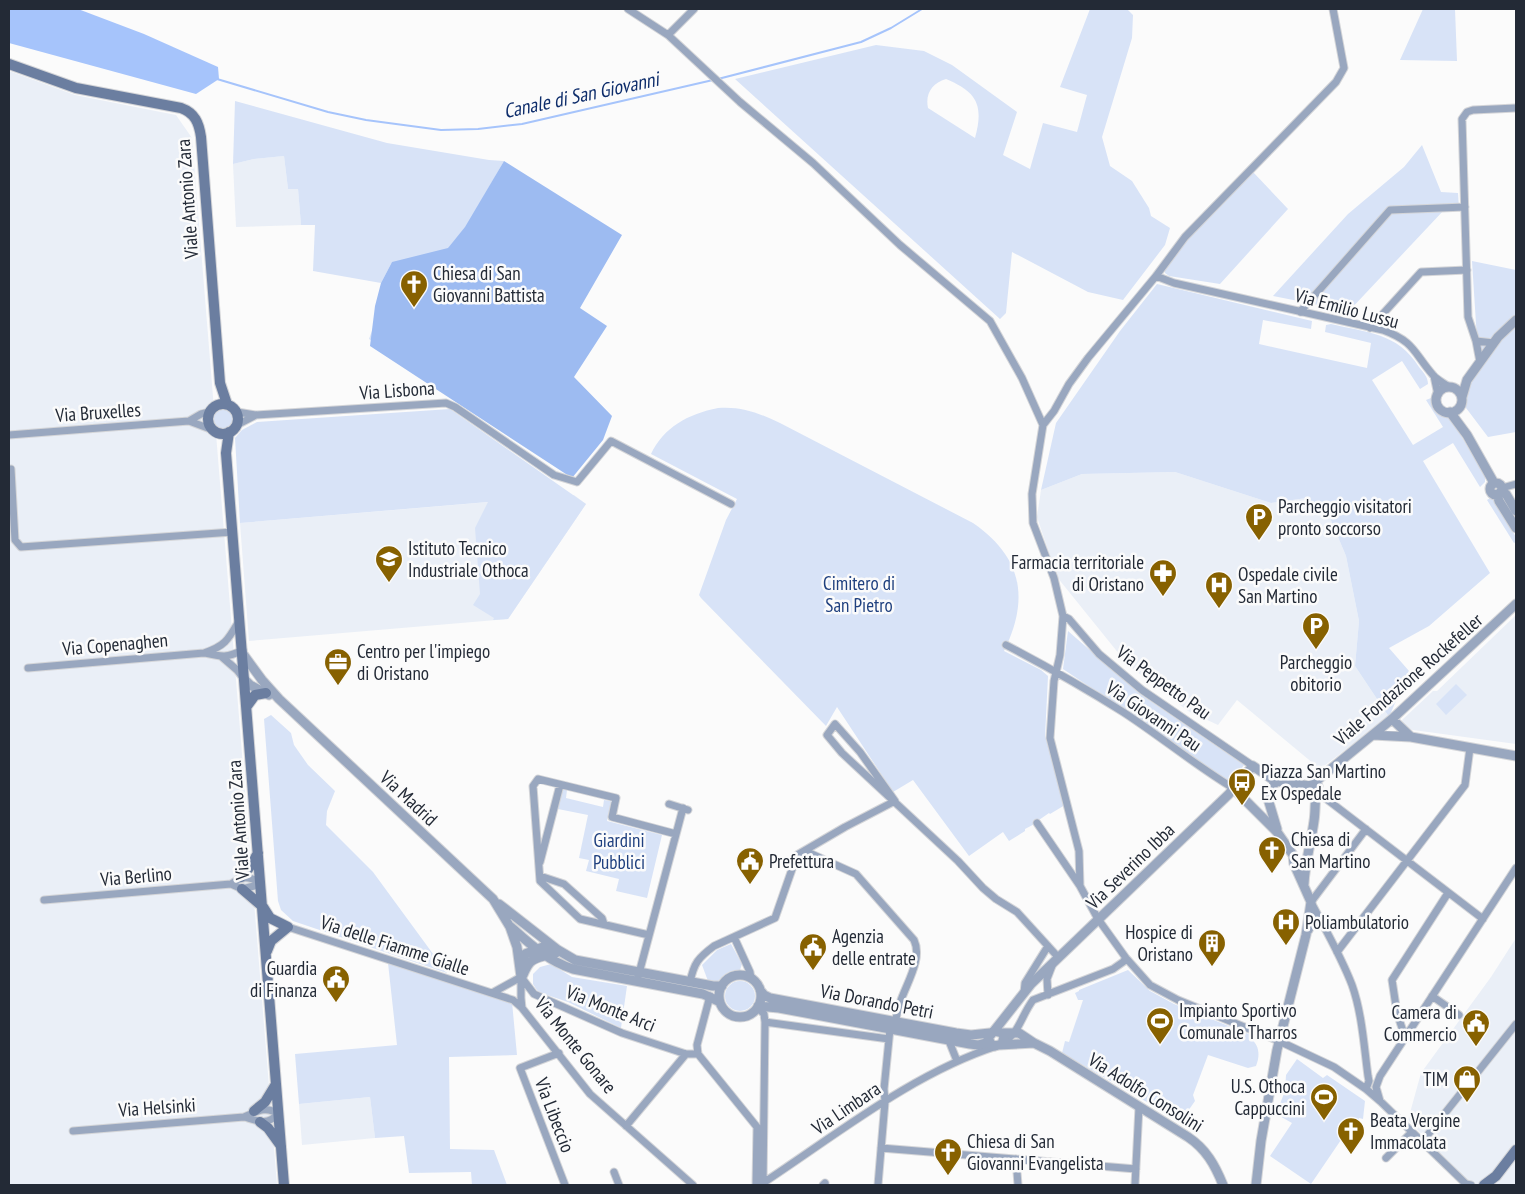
<svg xmlns="http://www.w3.org/2000/svg" width="1525" height="1194" font-family="'PT Sans Narrow',sans-serif">
<rect width="100%" height="100%" fill="#fbfbfb"/>
<path fill="#eaeff7" d="M9,71L75,95L176,115L192,138L277,1185H9Z
M284,156L288,189H298L301,225L236,227L233,164L254,159Z
M1175,472L1271,503L1307,498L1330,518L1346,556L1359,621L1355,666L1389,717L1320,769L1237,700L1218,725L1188,711L1128,665L1057,577L1037,517L1041,490L1082,474Z
M574,495L586,504L508,619L249,641L240,523Z
M1516,615V744L1406,729L1402,720L1433,691H1437Z
M1516,938V1185H1463L1464,1178L1408,1120L1421,1073L1491,977Z
M370,1097L375,1138L302,1145L299,1104Z"/>
<path fill="#d8e3f7" fill-rule="evenodd" d="M1090,9H1127L1133,15L1132,38L1102,137L1110,166L1132,181L1149,208L1151,216L1170,228L1165,245L1123,300L1088,292L1012,252L1006,313L1000,319L735,79L876,45L924,51L952,65L1017,112L1003,155L1030,169L1043,123L1077,132L1087,95L1060,87ZM946,79C977,92 984,105 975,138L928,108C925,94 932,83 946,79Z
M1423,9H1455L1457,61L1400,60Z
M235,101L387,143L489,160L504,161L466,227L449,247L454,391L369,339L385,295L392,262L381,283L313,271L315,225H301L298,189H288L284,156L254,159L233,164Z
M1422,145L1441,192L1458,193L1459,209L1444,210L1349,311L1273,296L1348,214L1404,167Z
M1253,172L1288,209L1220,284L1169,276L1165,273V268L1187,240Z
M1472,261L1516,270V432L1488,437L1460,400L1478,355Z
M1157,284L1312,321L1311,329L1263,320L1259,344L1367,368L1371,343L1325,332L1326,325L1331,324C1367,333 1397,332 1419,367C1423,372 1428,377 1428,384L1420,389L1402,361L1372,380L1413,445L1443,427L1426,400L1436,396L1438,397L1485,476V482L1480,487L1453,443L1423,461L1490,573L1429,626L1389,648L1409,671L1389,717L1355,666L1359,621L1346,556L1330,518L1307,498L1271,503L1175,472L1082,474L1041,490L1056,423L1120,331Z
M718,408C741,406 759,413 780,423L973,523C1022,557 1030,598 1004,651L1041,670L1048,676L1045,736L1065,805L1050,814L1049,813L1039,820L1040,821L1025,829V831L1009,841L1003,832L969,856L913,780L893,792L837,707L826,726L701,598L699,595L726,520L737,499L651,454C664,427 688,414 718,408Z
M212 419a11 11 0 1 1 22 0a11 11 0 1 1-22 0Z
M450,409L586,504L508,619L493,620L494,618L473,605L480,594L475,528L488,502L240,523L235,438L242,430L257,422Z
M1490,498L1493,499L1516,537V542L1514,543L1487,500Z
M1068,631L1140,694L1244,765L1231,783L1203,766L1160,734L1063,669Z
M1456,684L1467,695L1446,715L1436,704Z
M271,715L291,733L294,745L308,765L335,791L327,811L326,825L373,872L447,973L293,921L281,910L278,901L264,719Z
M561,789L567,790L566,798L603,807L604,800L611,801L607,821L662,835L647,898L616,891L619,879L586,871L589,860L579,858L588,815L558,809Z
M731,944L742,964L740,970C729,970 723,974 717,983L708,981L702,965L717,950Z
M388,963L512,1002L517,1055L449,1057L450,1149L494,1150L507,1185H472L471,1172L409,1173L404,1136L375,1138L370,1097L299,1104L295,1054L397,1045Z
M551,964L572,977L627,986L621,1028L568,1002L538,992L533,984V974L540,967Z
M1128,970L1150,991L1174,1004L1251,1035L1250,1038C1260,1045 1260,1056 1256,1066L1248,1068L1208,1055L1193,1095L1195,1101L1188,1111L1184,1110L1178,1120L1062,1053L1065,1041L1069,1042L1083,1000H1078L1075,993L1079,991V990Z
M725 996a15 15 0 1 1 30 0a15 15 0 1 1-30 0Z
M1297,1059L1323,1078L1327,1075L1365,1101L1363,1119L1359,1118L1354,1131L1345,1134L1311,1184L1270,1156L1292,1123L1276,1114L1285,1091L1286,1075Z"/>
<path fill="#9dbbf1" d="M504,161L622,235L580,308L607,326L574,377L612,416L603,440L572,478L370,346L375,306L381,283L392,262L448,248L465,227Z"/>
<path fill="#a6c4fb" d="M9,9H78L144,34L218,67L219,79L196,94L9,43Z"/>
<g fill="none" stroke-linecap="round" stroke-linejoin="round">
<path stroke="#a6c4fb" stroke-width="2" d="M217,79L328,112L366,120L441,130L478,129L522,124L713,80
M718,79L861,42L891,28L922,9"/>
<g stroke="#d4d5d8" stroke-width="9">
<path id="minor" d="M628,9L668,35
M694,9L668,35L740,102L813,163L900,245L990,321L1022,378L1043,425
M1156,276L1174,283L1383,330C1415,342 1413,352 1433,375C1437,380 1444,383 1449,387
M1300,312L1390,210L1465,207
M1370,328L1421,272L1467,270
M1476,341L1494,343
M1480,362L1476,341L1468,317L1462,119L1467,112L1473,110L1516,108
M1434,376L1438,395
M237,412L256,415L446,403L455,407L554,475L577,482L611,441L731,504
M189,421L213,430
M237,425L256,415
M9,435L189,421L201,414L209,412
M11,469L15,540L21,547L233,532
M1502,488L1516,484
M1063,616L1069,619L1099,654L1142,690L1253,766
M1006,645C1046,666 1085,688 1123,712C1160,736 1195,765 1233,788L1230,791
M205,653C222,657 227,658 243,650
M222,657L237,670L243,678
M28,668L204,653C225,646 228,640 239,621
M1316,791L1483,919
M895,801L860,752L835,724L827,735L842,753L958,861L983,888L996,899L1017,912L1058,957
M669,804L688,810
M1037,823L1080,886L1098,919L1126,958L1150,985L1178,1000L1279,1041L1334,1067L1366,1089L1380,1101L1466,1184L1471,1185
M1366,829L1311,902C1325,929 1341,956 1352,985C1362,1013 1364,1046 1368,1076L1369,1081L1366,1089
M805,851L856,874L914,940C923,959 906,984 900,1003C898,1009 897,1015 895,1022
M540,862L560,785
M540,876L564,884L602,918L604,924
M1080,886L1079,851L1050,738L1054,681L1060,655L1063,616L1054,578L1033,523L1032,494L1043,425L1054,411L1069,384L1088,358L1156,276L1185,237L1336,82L1344,68L1333,9
M44,900L231,884L242,889L254,886L260,882C248,876 242,876 231,884
M288,927L513,1000L522,1008
M649,935L580,919L540,881L533,786L538,779L616,798L612,817L676,834
M734,937L750,972L751,978
M1337,952L1465,785L1470,748
M521,977V998L522,1008L590,1094L693,1185
M521,977L534,994L622,1033L686,1054H698
M638,977L683,808
M690,982C694,963 698,958 714,946L775,918L797,855L845,827L895,801
M492,993L521,977
M1024,993L1025,983L1048,946
M1048,995L1047,979L1052,966
M710,996L697,1045L698,1054L757,1127
M1432,996L1459,1015
M757,1007L764,1014L765,1022L763,1185
M765,1022L889,1039
M1405,1037L1397,1013L1392,980L1448,893
M949,1041L957,1061
M1002,1044C1020,1032 1021,1016 1033,1000L1113,969L1123,962L1126,958
M559,1053L520,1068L565,1185
M1380,1101L1376,1087L1380,1076L1516,868
M626,1126L686,1054
M73,1131L244,1117C258,1121 267,1126 278,1114C266,1105 256,1112 244,1117
M1422,1142L1516,1024
M881,1148L1136,1169
M1386,1158L1412,1132
M1016,1159L1018,1185
M614,1172L619,1185
M756,1183H763C836,1135 913,1073 997,1046
M756,1185L757,1127
M823,1185L825,1183
M878,1185L885,1102L884,1089L890,1029
M1135,1185L1139,1107"/>
</g>
<g stroke="#d4d5d8" stroke-width="11">
<path id="tertiary" d="M1436 400a13 13 0 1 1 26 0a13 13 0 1 1-26 0Z
M1462,397L1467,380L1498,337L1516,320
M1450,412L1467,435L1494,483
M1490 489a6 6 0 1 1 12 0a6 6 0 1 1-12 0Z
M1501,491L1506,494L1516,511
M1497,494L1499,501L1516,528
M243,654L262,680L279,699L493,899L510,927L517,947L521,977
M244,679L250,685L269,695
M1392,719L1411,737
M1373,735L1411,737L1516,756
M1275,781L1268,799L1277,829
M1310,786L1392,719L1516,604
M1304,884C1305,862 1311,843 1314,821C1316,809 1314,797 1318,786
M499,904L558,950L575,960L713,986H722
M511,927C530,944 548,961 573,969L703,994L720,1002
M1308,930L1312,922L1319,919
M522,967L525,954L543,947L555,954
M523,975C528,963 531,959 544,956
M719 996a21 21 0 1 1 42 0a21 21 0 1 1-42 0Z
M760,990L764,995L770,998L956,1033L971,1035L990,1033
M758,1006L779,1008L970,1044L978,1045L989,1042
M994,1031L1031,984L1229,794
M1002,1033L1004,1037L1002,1044L995,1046L991,1044L988,1038L994,1031L1002,1033H1019L1034,1043L1050,1051L1188,1137C1206,1149 1215,1165 1223,1185
M999,1045L1034,1043
M1256,1185L1261,1141L1277,1050L1306,935L1311,902L1294,864L1293,855L1277,832L1233,788L1253,766L1275,781L1310,786L1316,791"/>
</g>
<g stroke="#d4d5d8" stroke-width="12">
<path id="secondary" d="M9,64L76,88L181,108C195,113 199,123 201,137L220,383L227,404
M208 419a15 15 0 1 1 30 0a15 15 0 1 1-30 0Z
M229,432L226,453L284,1185
M247,706L255,695L266,693
M241,877L249,868L258,853
M242,889L263,907L270,918L288,927L271,941L267,951
M254,1111L265,1102L276,1084
M260,1122L268,1128L281,1146
M1484,1185L1496,1176L1516,1150"/>
</g>
<use href="#minor" stroke="#99a7bf" stroke-width="7"/>
<use href="#tertiary" stroke="#99a7bf" stroke-width="9"/>
<use href="#secondary" stroke="#6b7ea0" stroke-width="10"/>
</g>
<defs>
<g id="church-pin" transform="scale(1.4375)"><path d="M0 17L-7.5 6A9.5 9.5 0 1 1 7.5 6Z" fill="#876100" stroke="#fbfbfb"/><path d="M-1.2-6h2.4v3.5h3.3v2.4h-3.3V6h-2.4V-.1h-3.3v-2.4h3.3Z" fill="#fff"/></g>
<g id="parking-pin" transform="scale(1.4375)"><path d="M0 17L-7.5 6A9.5 9.5 0 1 1 7.5 6Z" fill="#876100" stroke="#fbfbfb"/><path d="M-3.5-5.5H1a3.5 3.5 0 0 1 0 7H-1V5.5H-3.5ZM-1-3.4V-.6H.8a1.4 1.4 0 0 0 0-2.8Z" fill="#fff"/></g>
<g id="school-pin" transform="scale(1.4375)"><path d="M0 17L-7.5 6A9.5 9.5 0 1 1 7.5 6Z" fill="#876100" stroke="#fbfbfb"/><path d="M0-5L7-2L0 1L-7-2ZM-4 1L0 2.5L4 1V4Q0 6-4 4Z" fill="#fff"/></g>
<g id="pharmacy-pin" transform="scale(1.4375)"><path d="M0 17L-7.5 6A9.5 9.5 0 1 1 7.5 6Z" fill="#876100" stroke="#fbfbfb"/><path d="M-2-6h4v4h4v4h-4v4h-4v-4h-4v-4h4Z" fill="#fff"/></g>
<g id="hospital-pin" transform="scale(1.4375)"><path d="M0 17L-7.5 6A9.5 9.5 0 1 1 7.5 6Z" fill="#876100" stroke="#fbfbfb"/><path d="M-5-5h3v3.5h4V-5h3V5h-3V1.5h-4V5h-3Z" fill="#fff"/></g>
<g id="office-pin" transform="scale(1.4375)"><path d="M0 17L-7.5 6A9.5 9.5 0 1 1 7.5 6Z" fill="#876100" stroke="#fbfbfb"/><path d="M-6-3h4V-5.5h4V-3h4V5H-6ZM-1-4.5V-3h2v-1.5ZM-6 0V1H6V0Z" fill="#fff"/></g>
<g id="bus-pin" transform="scale(1.4375)"><path d="M0 17L-7.5 6A9.5 9.5 0 1 1 7.5 6Z" fill="#876100" stroke="#fbfbfb"/><path d="M-5-6H5V4H4V6H2V4H-2V6H-4V4H-5ZM-3.5-4V0h7V-4ZM-3.5 1.2v1.5H-2V1.2ZM2 1.2v1.5H3.5V1.2Z" fill="#fff"/></g>
<g id="civic-pin" transform="scale(1.4375)"><path d="M0 17L-7.5 6A9.5 9.5 0 1 1 7.5 6Z" fill="#876100" stroke="#fbfbfb"/><path d="M-.6-6.5H3V-4.5H.6V-3L4-1V1h2V6H-6V1h2V-1L-.6-3ZM-1.2 2.5V6h2.4V2.5Z" fill="#fff"/></g>
<g id="building-pin" transform="scale(1.4375)"><path d="M0 17L-7.5 6A9.5 9.5 0 1 1 7.5 6Z" fill="#876100" stroke="#fbfbfb"/><path d="M-4-6H4V6H1V3H-1V6H-4ZM-2.5-4.3h1.7v1.8h-1.7ZM.8-4.3h1.7v1.8H.8ZM-2.5-1h1.7V.8h-1.7ZM.8-1h1.7V.8H.8Z" fill="#fff"/></g>
<g id="stadium-pin" transform="scale(1.4375)"><path d="M0 17L-7.5 6A9.5 9.5 0 1 1 7.5 6Z" fill="#876100" stroke="#fbfbfb"/><path d="M0-5a6.5 5 0 1 0 0 10a6.5 5 0 1 0 0-10ZM-3.5-1.8h7v3.6h-7Z" fill="#fff"/></g>
<g id="shop-pin" transform="scale(1.4375)"><path d="M0 17L-7.5 6A9.5 9.5 0 1 1 7.5 6Z" fill="#876100" stroke="#fbfbfb"/><path d="M-5-2.5h2.3a2.7 3.5 0 0 1 5.4 0H5L5.5 6h-11ZM-1.5-2.5h3a1.5 2.3 0 0 0-3 0Z" fill="#fff"/></g>
</defs>
<g fill-rule="evenodd">
<use href="#church-pin" x="414" y="284"/>
<use href="#parking-pin" x="1259" y="517"/>
<use href="#school-pin" x="389" y="559"/>
<use href="#pharmacy-pin" x="1163" y="573"/>
<use href="#hospital-pin" x="1219" y="585"/>
<use href="#parking-pin" x="1316" y="626"/>
<use href="#office-pin" x="338" y="662"/>
<use href="#bus-pin" x="1242" y="782"/>
<use href="#church-pin" x="1272" y="850"/>
<use href="#civic-pin" x="750" y="861"/>
<use href="#hospital-pin" x="1286" y="922"/>
<use href="#building-pin" x="1212" y="943"/>
<use href="#civic-pin" x="813" y="947"/>
<use href="#civic-pin" x="336" y="979"/>
<use href="#stadium-pin" x="1160" y="1021"/>
<use href="#civic-pin" x="1476" y="1023"/>
<use href="#shop-pin" x="1467" y="1079"/>
<use href="#stadium-pin" x="1324" y="1097"/>
<use href="#church-pin" x="1351" y="1131"/>
<use href="#church-pin" x="948" y="1152"/>
</g>
<g text-anchor="middle" stroke-width="5" stroke-linejoin="round" paint-order="stroke">
<g font-size="19" fill="#232a36" stroke="#fbfbfb">
<text transform="translate(187 199) rotate(-94)" y="7">Viale Antonio Zara</text>
<text transform="translate(1347 308) rotate(15)" y="7">Via Emilio Lussu</text>
<text transform="translate(397 390) rotate(-4)" y="7">Via Lisbona</text>
<text transform="translate(98 412) rotate(-4)" y="7">Via Bruxelles</text>
<text transform="translate(115 644) rotate(-5)" y="7">Via Copenaghen</text>
<text transform="translate(1408 679) rotate(-41)" y="7">Viale Fondazione Rockefeller</text>
<text transform="translate(1164 682) rotate(36)" y="7">Via Peppetto Pau</text>
<text transform="translate(1154 716) rotate(34)" y="7">Via Giovanni Pau</text>
<text transform="translate(409 798) rotate(43)" y="7">Via Madrid</text>
<text transform="translate(238 820) rotate(-94)" y="7">Viale Antonio Zara</text>
<text transform="translate(1130 866) rotate(-44)" y="7">Via Severino Ibba</text>
<text transform="translate(136 876) rotate(-5)" y="7">Via Berlino</text>
<text transform="translate(395 945) rotate(18)" y="7">Via delle Fiamme Gialle</text>
<text transform="translate(877 1001) rotate(11)" y="7">Via Dorando Petri</text>
<text transform="translate(611 1008) rotate(22)" y="7">Via Monte Arci</text>
<text transform="translate(576 1045) rotate(51)" y="7">Via Monte Gonare</text>
<text transform="translate(1146 1092) rotate(32)" y="7">Via Adolfo Consolini</text>
<text transform="translate(157 1107) rotate(-4)" y="7">Via Helsinki</text>
<text transform="translate(846 1108) rotate(-34)" y="7">Via Limbara</text>
<text transform="translate(555 1115) rotate(69)" y="7">Via Libeccio</text>
</g>
<g font-size="19" fill="#232a36" stroke="#fbfbfb" text-anchor="start">
<text x="433" y="280">Chiesa di San<tspan x="433" dy="22">Giovanni Battista</tspan></text>
<text x="1278" y="513">Parcheggio visitatori<tspan x="1278" dy="22">pronto soccorso</tspan></text>
<text x="408" y="555">Istituto Tecnico<tspan x="408" dy="22">Industriale Othoca</tspan></text>
<text x="1144" y="569" text-anchor="end">Farmacia territoriale<tspan x="1144" dy="22">di Oristano</tspan></text>
<text x="1238" y="581">Ospedale civile<tspan x="1238" dy="22">San Martino</tspan></text>
<text x="357" y="658">Centro per l'impiego<tspan x="357" dy="22">di Oristano</tspan></text>
<text x="1316" y="669" text-anchor="middle">Parcheggio<tspan x="1316" dy="22">obitorio</tspan></text>
<text x="1261" y="778">Piazza San Martino<tspan x="1261" dy="22">Ex Ospedale</tspan></text>
<text x="1291" y="846">Chiesa di<tspan x="1291" dy="22">San Martino</tspan></text>
<text x="769" y="868">Prefettura</text>
<text x="1305" y="929">Poliambulatorio</text>
<text x="1193" y="939" text-anchor="end">Hospice di<tspan x="1193" dy="22">Oristano</tspan></text>
<text x="832" y="943">Agenzia<tspan x="832" dy="22">delle entrate</tspan></text>
<text x="317" y="975" text-anchor="end">Guardia<tspan x="317" dy="22">di Finanza</tspan></text>
<text x="1179" y="1017">Impianto Sportivo<tspan x="1179" dy="22">Comunale Tharros</tspan></text>
<text x="1457" y="1019" text-anchor="end">Camera di<tspan x="1457" dy="22">Commercio</tspan></text>
<text x="1448" y="1086" text-anchor="end">TIM</text>
<text x="1305" y="1093" text-anchor="end">U.S. Othoca<tspan x="1305" dy="22">Cappuccini</tspan></text>
<text x="1370" y="1127">Beata Vergine<tspan x="1370" dy="22">Immacolata</tspan></text>
<text x="967" y="1148">Chiesa di San<tspan x="967" dy="22">Giovanni Evangelista</tspan></text>
</g>
<g font-size="19" fill="#1f407f" stroke="#fbfbfb">
<text x="859" y="590">Cimitero di<tspan x="859" dy="22">San Pietro</tspan></text>
<text x="619" y="847">Giardini<tspan x="619" dy="22">Pubblici</tspan></text>
</g>
<g font-size="20" font-style="italic" fill="#0e2d6b" stroke="#fbfbfb">
<text transform="translate(581 95) rotate(-12)" y="7">Canale di San Giovanni</text>
</g>
</g>
<rect width="1525" height="1194" fill="none" stroke="#232a36" stroke-width="20"/>
</svg>
